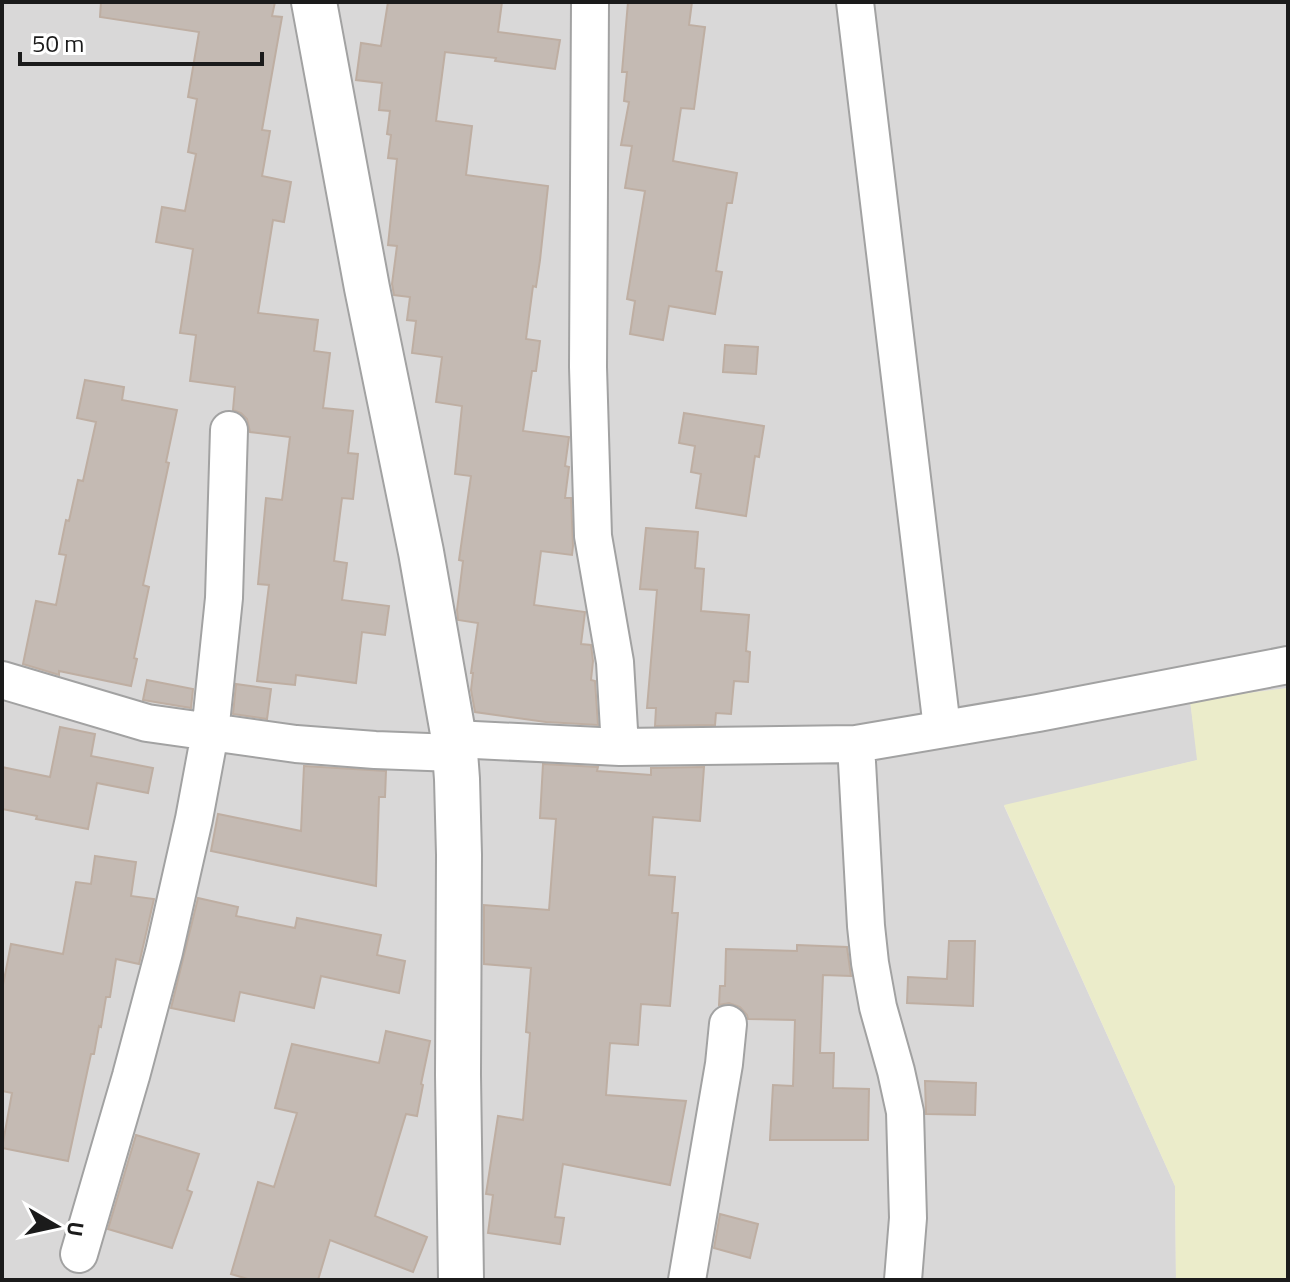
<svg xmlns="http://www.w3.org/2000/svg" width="1290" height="1282" font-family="'Titillium Web',sans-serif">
<rect width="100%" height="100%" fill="#ede8e0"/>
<path fill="#d9d8d8" d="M2,2H1288V688L1190,700L1198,760L1004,806L1175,1186L1176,1280H2Z"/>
<path fill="#ebecca" d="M1288,688V1280H1176L1175,1186L1004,805L1197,760L1190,700Z"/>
<path fill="#c4bab3" stroke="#beaea2" stroke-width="2" d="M101,2H275L272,16L282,17L262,130L270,131L262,176L291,182L284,222L273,220L258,313L318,320L314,351L330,353L323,408L353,411L348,453L358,454L353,499L342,498L334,561L347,563L342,600L389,606L385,635L362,632L356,683L296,675L295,685L257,681L269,585L258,584L266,498L282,500L290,437L250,432L247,419L241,413L233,410L235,387L190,381L196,335L180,333L193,249L156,242L162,207L185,211L196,154L188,152L197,99L188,97L199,32L100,17Z
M388,2H502L498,32L560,40L555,69L495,61L496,58L445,52L436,121L472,126L466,175L548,186L540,260L536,287L533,286L526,339L540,341L536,371H532L523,431L569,437L565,466L569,467L565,498H571L573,546L572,555L541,551L534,605L585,612L581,644L591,645L593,661L591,680L595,681L598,725L546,722L475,712L471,690L473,673H471L478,623L458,620L457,610L463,561L459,560L471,476L455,474L462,406L436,402L442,357L412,353L416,321L407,320L410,297L394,295L392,284L397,246L388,245L397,159L388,158L391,135L387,134L390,111L379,110L382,83L356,80L361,43L381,46Z
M628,2H692L689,25L705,27L694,109L681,108L673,161L737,173L732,203H727L716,271L722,272L715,314L669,306L663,340L630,334L635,301L627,299L645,191L625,188L632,146L621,145L629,102L624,101L627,72H622Z
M725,345L758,347L756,374L723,372Z
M85,380L124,387L122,400L177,410L166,462L169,463L143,585L149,587L134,658L137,659L131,686L59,671V675L23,664L36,601L56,605L66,555L59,554L66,520L69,521L78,480L83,481L96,422L77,418Z
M684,413L764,426L759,457L755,456L746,516L696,508L701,474L691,472L695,446L679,443Z
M646,528L698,532L695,568L704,569L701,611L749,615L746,651L750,652L748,682L734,681L731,714L716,713L715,725L655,726L656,708H647L657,590L640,589Z
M147,680L193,689L191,708L143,700Z
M236,684L271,689L267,719L233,714Z
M60,727L95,734L91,756L153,768L148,793L97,783L88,829L36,819L37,816L2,809V767L50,777Z
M543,764L598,767L597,771L651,775V768L704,767L700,821L653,817L649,875L675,877L672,913H678L670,1006L641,1004L638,1045L610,1043L606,1095L686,1101L670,1185L563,1164L555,1217L564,1218L560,1244L488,1233L493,1195L486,1194L498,1116L523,1120L530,1033L526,1032L531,968L484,964V905L549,910L556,819L540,818Z
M304,766L386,771L385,797H379L376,886L211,851L218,814L301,831Z
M95,856L136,862L131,896L154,899L139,964L116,959L110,997H106L101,1027L99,1026L94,1054H91L68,1161L2,1148L12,1093L2,1091V990L11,944L63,954L76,882L91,884Z
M198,898L238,907L236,916L295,928L297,918L381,935L377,955L405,961L399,993L321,976L314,1008L240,992L234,1021L171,1008Z
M949,941H975L973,1006L907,1003L908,977L947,979Z
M797,945L847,947L851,976L823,975L820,1053H834L833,1088L869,1089L868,1140H770L773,1085L793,1086L795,1020L748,1019L747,1015L740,1007L729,1003L719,1005L720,986H725L726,949L797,951Z
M386,1031L430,1041L421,1084L423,1085L417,1116L406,1114L375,1216L427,1237L413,1272L330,1240L318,1280H251L231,1274L258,1182L274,1187L297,1113L275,1108L292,1044L379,1063Z
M925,1081L976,1083L975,1115L926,1114Z
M136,1135L199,1154L187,1190L192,1192L172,1248L108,1229Z
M720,1214L758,1224L750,1258L714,1248Z"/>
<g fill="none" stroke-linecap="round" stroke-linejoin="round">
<g stroke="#a2a2a2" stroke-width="40">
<path id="minor" d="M590,2L588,367L593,536L615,662L620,747
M855,2L942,728
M2,680L147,723L296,744L375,750L455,753
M454,739L620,747L856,744L1038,713L1288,665
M856,744L866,926L870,963L878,1007L896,1071L905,1112L908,1218L903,1280
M79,1254L131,1076L164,952L194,819L210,733L224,598L229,430
M687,1280L724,1064L728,1024"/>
</g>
<g stroke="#a2a2a2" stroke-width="48">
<path id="tertiary" d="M314,2L367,288L421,552L454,739L457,779L459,855L458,1075L461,1280"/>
</g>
<use href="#minor" stroke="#fff" stroke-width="36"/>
<use href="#tertiary" stroke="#fff" stroke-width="44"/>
</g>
<rect width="1290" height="1282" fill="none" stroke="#1b1b1b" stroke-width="8"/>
<g transform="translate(56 1226) rotate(99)" stroke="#ffffff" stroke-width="6" paint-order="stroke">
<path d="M0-6L14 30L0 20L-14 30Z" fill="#1b1b1b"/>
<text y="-12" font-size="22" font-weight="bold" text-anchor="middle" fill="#1b1b1b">U</text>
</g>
<path d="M20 52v12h242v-12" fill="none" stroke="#1b1b1b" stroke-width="4"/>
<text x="32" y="52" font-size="24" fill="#1b1b1b" stroke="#ffffff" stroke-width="6" paint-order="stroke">50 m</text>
</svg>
